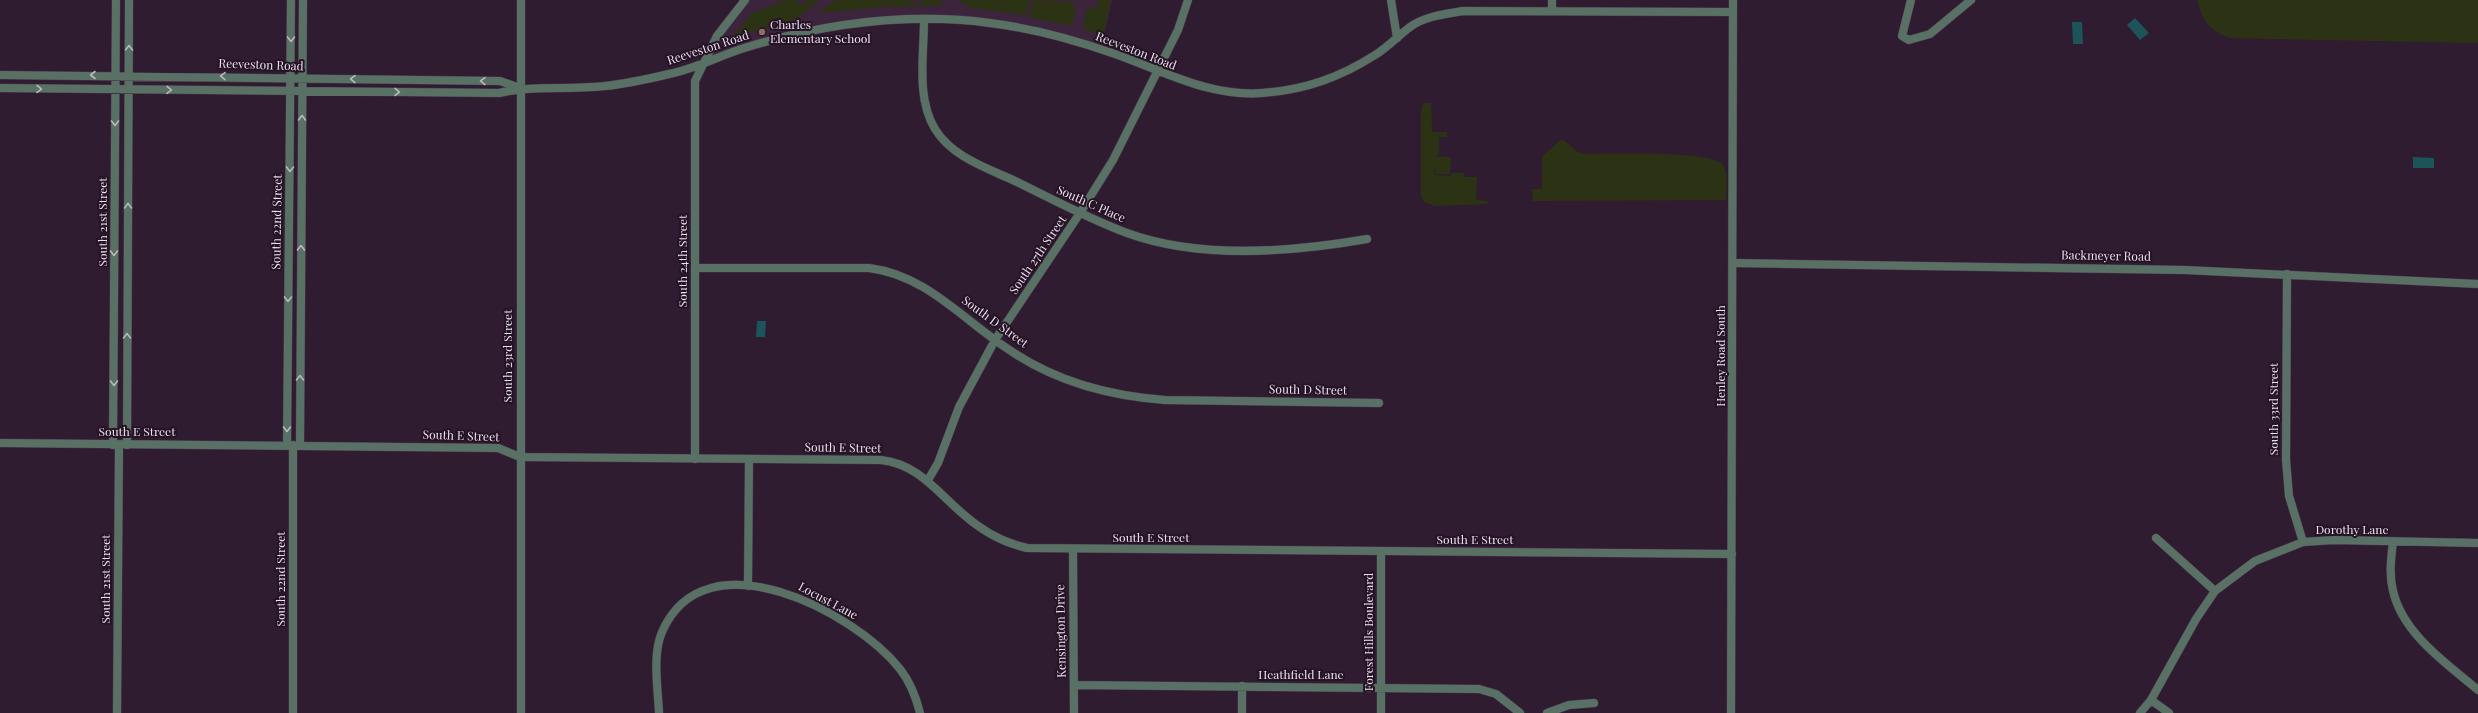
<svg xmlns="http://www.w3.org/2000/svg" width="2478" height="713" font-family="'Playfair Display',serif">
<rect width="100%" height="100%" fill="#2f1c30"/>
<path fill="#3c243d" d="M745,0H1112L1101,50L1070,40L952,21L841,24L702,64Z"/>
<path fill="#2c3314" d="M785,0H796L800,4L810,0H820L796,19L735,37L733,36L752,13Z
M835,0H907L920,4L923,0H939L946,5L884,7L818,13Z
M958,0H1030L1026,15L971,8Z
M1033,0L1073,2C1077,8 1075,21 1070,26L1029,17Z
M1098,0H1111L1103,36L1085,30L1083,26L1087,8L1096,9Z
M2197,0H2478V43L2230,38C2207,29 2204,22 2197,0Z
M1423,103H1431L1432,132H1447V137H1439V155L1434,156L1451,157L1450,174H1435L1434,163V175L1451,176L1452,173H1464V177H1477L1476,200L1488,201L1487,204L1435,206L1424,202L1421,195V113Z
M1562,139L1578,152L1585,154C1609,154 1707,150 1722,164C1729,170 1726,191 1726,200L1533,201L1532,189H1542V156Z"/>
<path fill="#1c545a" d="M2135,18L2149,33L2140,40L2127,25Z
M2072,22H2082L2083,44H2073Z
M2413,157L2434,158V168H2413Z
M757,321H766L765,337H756Z"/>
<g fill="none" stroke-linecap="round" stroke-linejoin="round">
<g stroke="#49374a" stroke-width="9">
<path id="minor" d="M1391,0L1397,38
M1552,0V10
M1911,0L1902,36L1909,40L1930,34L1971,0
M924,20C924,55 916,98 935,129C952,157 987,168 1015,181C1052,199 1089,219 1127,233C1201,260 1292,252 1367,239
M0,75L500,81L520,88
M0,88L499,93C534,85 569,90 605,86C626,84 648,79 669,74C694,69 717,57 741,49C821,24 906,12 990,23C1031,28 1072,39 1112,53C1162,70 1207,97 1262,93C1304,90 1339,78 1375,55C1388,47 1398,36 1410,27C1425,16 1446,14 1463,11L1732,12
M1734,263L2185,270L2478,284
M695,268H869C926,275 962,319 1008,349C1054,381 1110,396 1165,400L1379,403
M2287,274L2286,460L2289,496L2303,542
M113,445L116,0
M127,445L129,0
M287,445L291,0
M300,445L303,0
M695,459V81L717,36L745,0
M928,480L938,463L959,407L995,340L1080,213L1113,160L1178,30L1188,0
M2156,538L2215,591
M2393,542C2391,558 2389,575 2393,591C2403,634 2446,663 2478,690
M1073,550L1074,713
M748,586L749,459
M1074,685L1479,689L1496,694L1520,713
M1242,686V713
M2151,700L2169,713
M117,713L119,445
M293,713V445
M521,713V0
M659,713C658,688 652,655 662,632C705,533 855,612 900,669C911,683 916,697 920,713
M1381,713V552
M1547,713L1569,705L1594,703
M2140,713L2151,700L2196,619L2215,591L2255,561L2303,542L2334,540L2478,543"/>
</g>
<g stroke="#49374a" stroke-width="9">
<path id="tertiary" d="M0,443L498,448L520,457L881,460C918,464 937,492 963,514C981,530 1004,543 1027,548L1732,554
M1731,713L1733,0"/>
</g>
<use href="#minor" stroke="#597064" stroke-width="8"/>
<use href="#tertiary" stroke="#597064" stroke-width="8"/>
</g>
<defs><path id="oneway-chevron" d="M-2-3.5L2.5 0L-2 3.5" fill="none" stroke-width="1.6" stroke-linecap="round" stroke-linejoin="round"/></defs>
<g stroke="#b9b8bc">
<use href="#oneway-chevron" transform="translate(291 39) rotate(91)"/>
<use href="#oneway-chevron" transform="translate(129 48) rotate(-90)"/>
<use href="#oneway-chevron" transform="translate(93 75) rotate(-180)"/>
<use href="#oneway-chevron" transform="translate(223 76) rotate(-179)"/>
<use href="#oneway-chevron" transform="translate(353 79) rotate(-179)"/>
<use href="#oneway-chevron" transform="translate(483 81) rotate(-179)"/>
<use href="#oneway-chevron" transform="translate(39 89) rotate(1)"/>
<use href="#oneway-chevron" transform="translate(169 90) rotate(1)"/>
<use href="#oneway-chevron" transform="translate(397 92) rotate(1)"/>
<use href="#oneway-chevron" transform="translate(302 118) rotate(-90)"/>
<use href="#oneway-chevron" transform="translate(115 123) rotate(90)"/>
<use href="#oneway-chevron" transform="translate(290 169) rotate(91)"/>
<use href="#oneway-chevron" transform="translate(128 206) rotate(-90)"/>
<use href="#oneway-chevron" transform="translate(301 248) rotate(-89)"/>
<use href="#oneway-chevron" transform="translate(114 253) rotate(90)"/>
<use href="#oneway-chevron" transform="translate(288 299) rotate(91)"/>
<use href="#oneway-chevron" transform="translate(127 336) rotate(-90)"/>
<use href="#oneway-chevron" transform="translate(300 378) rotate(-90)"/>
<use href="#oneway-chevron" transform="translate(114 383) rotate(90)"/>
<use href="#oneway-chevron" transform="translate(287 429) rotate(90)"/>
</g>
<circle fill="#8d6e63" stroke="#251326" stroke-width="1.5" cx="762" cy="32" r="4"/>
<g text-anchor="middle" stroke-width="4" stroke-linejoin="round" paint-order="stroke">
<g font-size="12" fill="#ecdfec" stroke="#251326" text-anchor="start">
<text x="770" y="29">Charles<tspan x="770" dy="14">Elementary School</tspan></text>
</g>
<g font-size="12" fill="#ecdfec" stroke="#251326">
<text transform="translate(708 48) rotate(-18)" y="4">Reeveston Road</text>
<text transform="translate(1136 51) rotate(21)" y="4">Reeveston Road</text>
<text transform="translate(261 65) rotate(2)" y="4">Reeveston Road</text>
<text transform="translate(1091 204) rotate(24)" y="4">South C Place</text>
<text transform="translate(103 222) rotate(-90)" y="4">South 21st Street</text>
<text transform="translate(277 222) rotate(-89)" y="4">South 22nd Street</text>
<text transform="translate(1038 255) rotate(-56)" y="4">South 27th Street</text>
<text transform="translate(2106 256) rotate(1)" y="4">Backmeyer Road</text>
<text transform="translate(683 261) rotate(-90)" y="4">South 24th Street</text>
<text transform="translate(995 322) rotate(36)" y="4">South D Street</text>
<text transform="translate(508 356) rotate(-90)" y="4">South 23rd Street</text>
<text transform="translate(1721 356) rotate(-90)" y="4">Henley Road South</text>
<text transform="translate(1308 390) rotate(1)" y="4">South D Street</text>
<text transform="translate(2274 409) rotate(-90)" y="4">South 33rd Street</text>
<text x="137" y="436">South E Street</text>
<text transform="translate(461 436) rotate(2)" y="4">South E Street</text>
<text transform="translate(843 448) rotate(1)" y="4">South E Street</text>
<text x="2352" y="534">Dorothy Lane</text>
<text x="1151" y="542">South E Street</text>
<text x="1475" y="544">South E Street</text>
<text transform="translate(106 579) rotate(-90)" y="4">South 21st Street</text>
<text transform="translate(281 579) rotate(-90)" y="4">South 22nd Street</text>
<text transform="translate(828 601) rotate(28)" y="4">Locust Lane</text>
<text transform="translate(1061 631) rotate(-91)" y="4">Kensington Drive</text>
<text transform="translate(1369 632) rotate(-90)" y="4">Forest Hills Boulevard</text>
<text x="1301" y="679">Heathfield Lane</text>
</g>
</g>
</svg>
